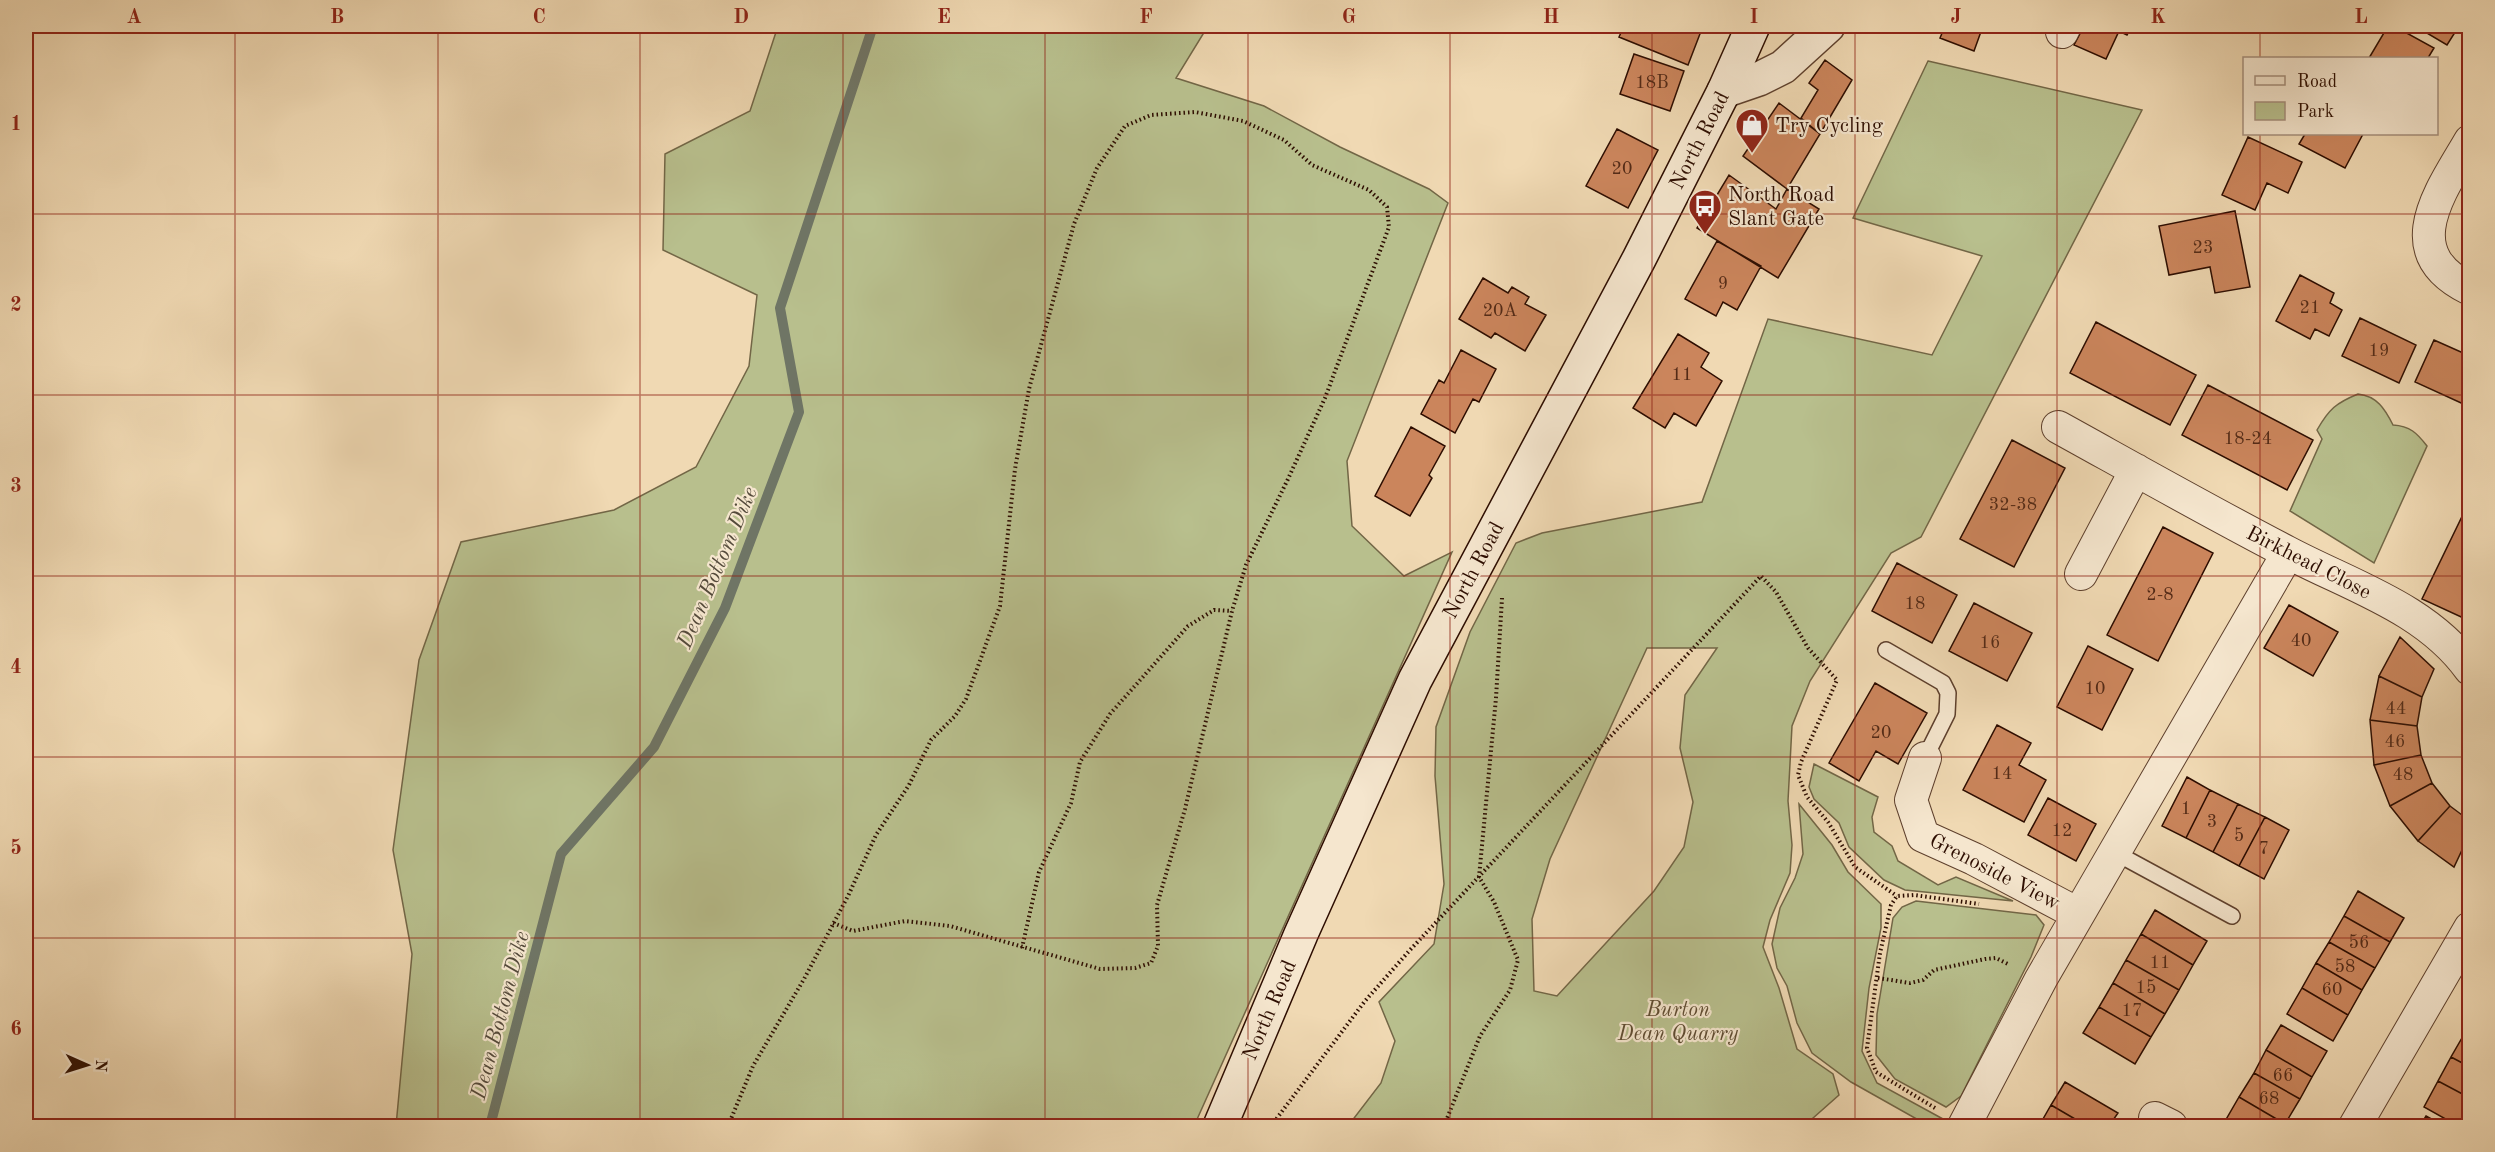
<svg xmlns="http://www.w3.org/2000/svg" width="2495" height="1152" font-family="'Old Standard TT',serif">
<rect width="100%" height="100%" fill="#f0d9b3"/>
<filter id="stains"><feTurbulence type="fractalNoise" baseFrequency=".00333" numOctaves="4"/><feColorMatrix values="0 0 0 0 .2 0 0 0 0 .09 0 0 0 0 .02 0 0 0 .5 -.17"/></filter>
<radialGradient id="worn" r=".72"><stop offset=".6" stop-color="#630" stop-opacity="0"/><stop offset="1" stop-color="#630" stop-opacity=".3"/></radialGradient>
<path fill="#b8bf8d" stroke="#726646" stroke-width="1.5" fill-rule="evenodd" d="M778,26H1208L1176,78L1264,106L1340,147L1429,189L1448,203L1347,461L1352,526L1404,576L1452,552L1194,1126H396L412,954L393,850L419,660L461,542L614,510L696,467L749,366L757,295L663,250L665,154L750,111Z
M1928,61L2142,110L1921,537L1891,553L1810,681L1792,726L1788,801L1792,845L1790,873L1770,920L1763,947L1779,988L1797,1049L1833,1074L1839,1095L1804,1126H1348L1381,1083L1395,1041L1379,1002L1434,944L1444,884L1435,776L1436,727L1470,632L1516,543L1542,533L1702,502L1768,319L1932,355L1982,256L1853,218ZM1647,648H1717L1685,695L1680,748L1693,802L1684,847L1654,891L1557,996L1534,991L1532,919L1550,859Z
M2358,394C2377,396 2385,409 2393,425C2410,426 2417,433 2427,446L2374,563L2290,511L2322,439L2317,430C2329,409 2336,403 2358,394Z
M1814,764L1878,797L1872,817L1874,832L1892,846L1898,861L1938,885L1956,877L2013,901L1905,890L1884,880L1849,847L1839,823L1814,799L1809,787Z
M1799,804L1832,845L1848,872L1881,904V928L1869,988L1862,1051L1877,1083L1943,1119L1942,1126H1929L1851,1082L1812,1053L1797,1023L1787,986L1777,968L1772,944L1780,908L1795,878L1803,854Z
M1916,901L2036,915L2044,925L2031,957L1961,1096L1946,1107L1895,1079L1876,1055L1877,1014L1893,918L1902,907Z"/>
<g fill="none" stroke-linecap="round" stroke-linejoin="round">
<path stroke="#6f7565" stroke-width="10" d="M490,1126L561,854L654,747L725,608L799,412L780,308L873,26"/>
</g>
<path fill="#cb855c" stroke="#2d0d00" stroke-width="1.5" d="M1624,26H1703L1688,65L1619,37Z
M1945,26H1983L1974,51L1940,38Z
M2084,26H2108L2119,31L2106,59L2074,45Z
M2108,26H2132L2127,35Z
M2388,26H2394L2434,48L2428,58H2369Z
M2415,26H2459L2447,45Z
M1634,54L1684,71L1670,111L1620,94Z
M1825,60L1852,80L1820,134L1801,118L1818,90L1809,83Z
M1779,103L1820,134L1787,189L1743,156Z
M1617,129L1658,150L1628,208L1586,186Z
M2305,134H2363L2345,168L2299,144Z
M2248,137L2302,162L2288,193L2267,183L2255,210L2222,195Z
M1729,175L1776,209L1787,189L1819,209L1778,278L1697,228Z
M2235,211L2250,287L2215,293L2210,267L2169,275L2159,226Z
M1717,241L1761,266L1737,310L1723,302L1716,316L1685,299Z
M2300,275L2334,293L2330,303L2342,310L2329,336L2315,329L2310,339L2276,321Z
M1483,278L1508,293L1512,287L1529,297L1525,304L1546,315L1525,351L1495,333L1491,338L1459,319Z
M2360,318L2416,345L2399,383L2342,356Z
M2096,322L2196,375L2170,425L2070,373Z
M1678,334L1709,353L1701,367L1722,381L1696,426L1674,413L1665,428L1633,408Z
M2434,340L2470,356V407L2415,382Z
M1461,350L1496,369L1479,402L1473,399L1455,433L1421,414L1439,380L1444,383Z
M2208,385L2313,440L2287,490L2182,435Z
M1411,427L1445,446L1429,475L1432,478L1410,516L1375,496Z
M2012,440L2065,468L2014,567L1960,539Z
M2470,500V621L2422,599Z
M2163,527L2213,553L2158,661L2107,635Z
M1897,563L1957,595L1932,643L1872,611Z
M1974,603L2032,633L2007,681L1949,651Z
M2289,605L2338,632L2313,676L2264,648Z
M2400,637L2434,669L2422,697L2379,676Z
M2088,646L2133,669L2102,730L2057,707Z
M2379,676L2422,697L2417,726L2370,720Z
M1875,683L1927,713L1898,764L1876,751L1859,781L1829,763Z
M2370,720L2417,726L2421,755L2374,765Z
M1997,725L2031,743L2019,765L2046,780L2024,822L1963,790Z
M2421,755L2432,783L2390,806L2374,765Z
M2187,777L2210,790L2186,838L2162,826Z
M2432,783L2450,806L2418,841L2390,806Z
M2210,790L2238,804L2213,852L2186,838Z
M2048,798L2096,824L2076,861L2028,835Z
M2238,804L2265,817L2239,866L2213,852Z
M2450,806L2470,821V833L2454,867L2418,841Z
M2265,817L2289,830L2264,879L2239,866Z
M2358,891L2404,918L2390,942L2344,916Z
M2155,910L2207,941L2193,965L2141,934Z
M2344,916L2390,942L2375,968L2329,942Z
M2141,934L2193,965L2179,990L2126,960Z
M2329,942L2375,968L2362,990L2316,963Z
M2126,960L2179,990L2165,1014L2113,983Z
M2316,963L2362,990L2348,1015L2302,988Z
M2113,983L2165,1014L2151,1037L2099,1007Z
M2302,988L2348,1015L2333,1041L2287,1014Z
M2099,1007L2151,1037L2135,1064L2083,1033Z
M2281,1025L2327,1051L2312,1077L2266,1050Z
M2466,1031L2470,1033V1067L2451,1057Z
M2266,1050L2312,1077L2300,1099L2254,1073Z
M2451,1057L2470,1067V1098L2438,1081Z
M2254,1073L2300,1099L2285,1124L2239,1097Z
M2438,1081L2470,1098V1126H2458L2424,1107Z
M2065,1082L2118,1113L2109,1126H2087L2051,1105Z
M2239,1097L2285,1124L2283,1126H2230L2224,1123Z
M2051,1105L2087,1126H2039Z
M2426,1116L2444,1126H2420Z"/>
<g fill="none" stroke-linecap="round" stroke-linejoin="round">
<g stroke="#5e402d" stroke-width="18">
<path id="service" d="M1886,650L1943,683L1948,693L1947,714L1925,758
M2114,852L2232,916"/>
</g>
<g stroke="#5e402d" stroke-width="34">
<path id="minor" d="M2062,32L2065,26
M2470,141C2441,191 2394,252 2470,289
M2058,427C2134,469 2210,512 2287,552C2351,586 2426,608 2470,669
M2081,574L2136,470
M1925,758L1911,800L1923,836L1974,859L2078,914
M2155,1118L2171,1126
M1964,1126L2041,979L2288,553
M2355,1126L2470,928"/>
</g>
<g stroke="#5e402d" stroke-width="36">
<path id="tertiary" d="M1724,91L1759,79L1783,67L1828,26"/>
</g>
<g stroke="#2d0d00" stroke-width="36">
<path id="secondary" d="M1220,1126L1301,934L1415,680L1639,259L1724,91L1753,26"/>
</g>
<path stroke="#2d0d00" stroke-width="4" stroke-dasharray="1.5 3" stroke-linecap="butt" d="M1022,948L1039,872L1071,803L1080,762L1110,714L1188,626L1214,610L1232,611
M1878,978L1910,983L1923,980L1934,970L1985,959L1996,958L2010,965
M1935,1108L1876,1072L1867,1048L1880,953L1891,905L1897,896L1914,895L1979,904
M728,1126L753,1066L804,979L848,896L876,835L909,785L931,740L955,716L966,699L1000,606L1015,469L1029,389L1074,224L1097,168L1125,126L1151,115L1195,112L1243,121L1284,140L1312,165L1369,190L1387,207L1389,227L1325,398L1288,479L1246,565L1232,611L1185,809L1157,905L1158,946L1151,963L1135,968L1100,969L950,926L905,921L853,931L833,923
M1271,1126L1365,1001L1410,950L1761,576L1776,592L1808,648L1837,680L1801,762L1798,775L1807,797L1828,822L1855,867L1897,896
M1444,1126L1480,1036L1510,990L1518,960L1494,902L1479,877L1496,698L1502,598"/>
<use href="#service" stroke="#f5e6ce" stroke-width="15"/>
<use href="#minor" stroke="#f5e6ce" stroke-width="32"/>
<use href="#tertiary" stroke="#f5e6ce" stroke-width="33"/>
<use href="#secondary" stroke="#f5e6ce" stroke-width="33"/>
</g>
<path fill="none" stroke="#8f2418" stroke-width="1.5" stroke-opacity="0.55" d="M235,26V1126M438,26V1126M640,26V1126M843,26V1126M1045,26V1126M1248,26V1126M1450,26V1126M1652,26V1126M1855,26V1126M2057,26V1126M2260,26V58M2260,134V1126M26,214H2470M26,395H2470M26,576H2470M26,757H2470M26,938H2470"/>
<defs>
<g id="shop-pin" transform="scale(1.725)"><path d="M0 17L-7.5 6A9.5 9.5 0 1 1 7.5 6Z" fill="#8f2418" stroke="#f5e6ce"/><path d="M-5-2.5h2.3a2.7 3.5 0 0 1 5.4 0H5L5.5 6h-11ZM-1.5-2.5h3a1.5 2.3 0 0 0-3 0Z" fill="#fff"/></g>
<g id="bus-pin" transform="scale(1.725)"><path d="M0 17L-7.5 6A9.5 9.5 0 1 1 7.5 6Z" fill="#8f2418" stroke="#f5e6ce"/><path d="M-5-6H5V4H4V6H2V4H-2V6H-4V4H-5ZM-3.5-4V0h7V-4ZM-3.5 1.2v1.5H-2V1.2ZM2 1.2v1.5H3.5V1.2Z" fill="#fff"/></g>
</defs>
<g fill-rule="evenodd">
<use href="#shop-pin" x="1752" y="125"/>
<use href="#bus-pin" x="1705" y="206"/>
</g>
<g text-anchor="middle" stroke-width="4.5" stroke-linejoin="round" paint-order="stroke">
<g font-size="18" fill="#542b17">
<text x="1652" y="88">18B</text>
<text x="1622" y="174">20</text>
<text x="2203" y="253">23</text>
<text x="1723" y="289">9</text>
<text x="2310" y="313">21</text>
<text x="1500" y="316">20A</text>
<text x="2379" y="356">19</text>
<text x="1682" y="380">11</text>
<text x="2248" y="444">18-24</text>
<text x="2013" y="510">32-38</text>
<text x="2160" y="600">2-8</text>
<text x="1915" y="609">18</text>
<text x="2301" y="646">40</text>
<text x="1990" y="648">16</text>
<text x="2095" y="694">10</text>
<text x="2396" y="714">44</text>
<text x="1881" y="738">20</text>
<text x="2395" y="747">46</text>
<text x="2002" y="779">14</text>
<text x="2403" y="780">48</text>
<text x="2186" y="814">1</text>
<text x="2212" y="827">3</text>
<text x="2062" y="836">12</text>
<text x="2239" y="841">5</text>
<text x="2264" y="854">7</text>
<text x="2359" y="948">56</text>
<text x="2160" y="968">11</text>
<text x="2345" y="972">58</text>
<text x="2146" y="993">15</text>
<text x="2332" y="995">60</text>
<text x="2132" y="1016">17</text>
<text x="2283" y="1081">66</text>
<text x="2269" y="1104">68</text>
</g>
<g font-size="21" fill="#2d0d00" stroke="#f5e6ce" text-anchor="start">
<text x="1775" y="132">Try Cycling</text>
<text x="1728" y="201">North Road<tspan x="1728" dy="24">Slant Gate</tspan></text>
</g>
<g font-size="21" fill="#2d0d00" stroke="#f5e6ce">
<text transform="translate(1699 140) rotate(-63)" y="7">North Road</text>
<text transform="translate(2309 562) rotate(27)" y="7">Birkhead Close</text>
<text transform="translate(1473 570) rotate(-62)" y="7">North Road</text>
<text transform="translate(1995 871) rotate(27)" y="7">Grenoside View</text>
<text transform="translate(1269 1010) rotate(-67)" y="7">North Road</text>
</g>
<g font-size="21" font-style="italic" fill="#5e4b31" stroke="#f5e6ce">
<text x="1678" y="1016">Burton<tspan x="1678" dy="24">Dean Quarry</tspan></text>
</g>
<g font-size="22" font-style="italic" fill="#544a3b" stroke="#f5e6ce">
<text transform="translate(716 567) rotate(-67)" y="8">Dean Bottom Dike</text>
<text transform="translate(499 1015) rotate(-75)" y="8">Dean Bottom Dike</text>
</g>
</g>
<rect width="2495" height="1152" fill="none" stroke="#f0d9b3" stroke-width="66"/>
<rect x="2243" y="57" width="195" height="78" fill="#f5e6ce" stroke="#a58f7c" stroke-width="1.5"/>
<rect x="2255" y="76" width="30" height="9" fill="#f5e6ce" stroke="#a58f7c" stroke-width="1.5"/>
<text x="2297" y="87" font-size="18" fill="#2d0d00">Road</text>
<rect x="2255" y="102" width="30" height="18" fill="#b8bf8d" stroke="#a58f7c" stroke-width="1.5"/>
<text x="2297" y="117" font-size="18" fill="#2d0d00">Park</text>
<g transform="translate(87 1065) rotate(93)" stroke="#f5e6ce" stroke-width="4.5" paint-order="stroke">
<path d="M0-4.5L10 22L0 15L-10 22Z" fill="#2d0d00"/>
<text y="-9" font-size="16" font-weight="bold" text-anchor="middle" fill="#2d0d00">N</text>
</g>
<rect x="33" y="33" width="2429" height="1086" fill="none" stroke="#8f2418" stroke-width="2"/>
<g font-size="20" text-anchor="middle" font-weight="bold" fill="#8f2418">
<text x="134" y="23">A</text>
<text x="337" y="23">B</text>
<text x="539" y="23">C</text>
<text x="741" y="23">D</text>
<text x="944" y="23">E</text>
<text x="1146" y="23">F</text>
<text x="1349" y="23">G</text>
<text x="1551" y="23">H</text>
<text x="1754" y="23">I</text>
<text x="1956" y="23">J</text>
<text x="2158" y="23">K</text>
<text x="2361" y="23">L</text>
<text x="16" y="130">1</text>
<text x="16" y="311">2</text>
<text x="16" y="492">3</text>
<text x="16" y="673">4</text>
<text x="16" y="854">5</text>
<text x="16" y="1035">6</text>
</g>
<rect width="100%" height="100%" filter="url(#stains)"/>
<rect width="100%" height="100%" fill="url(#worn)"/>
</svg>
